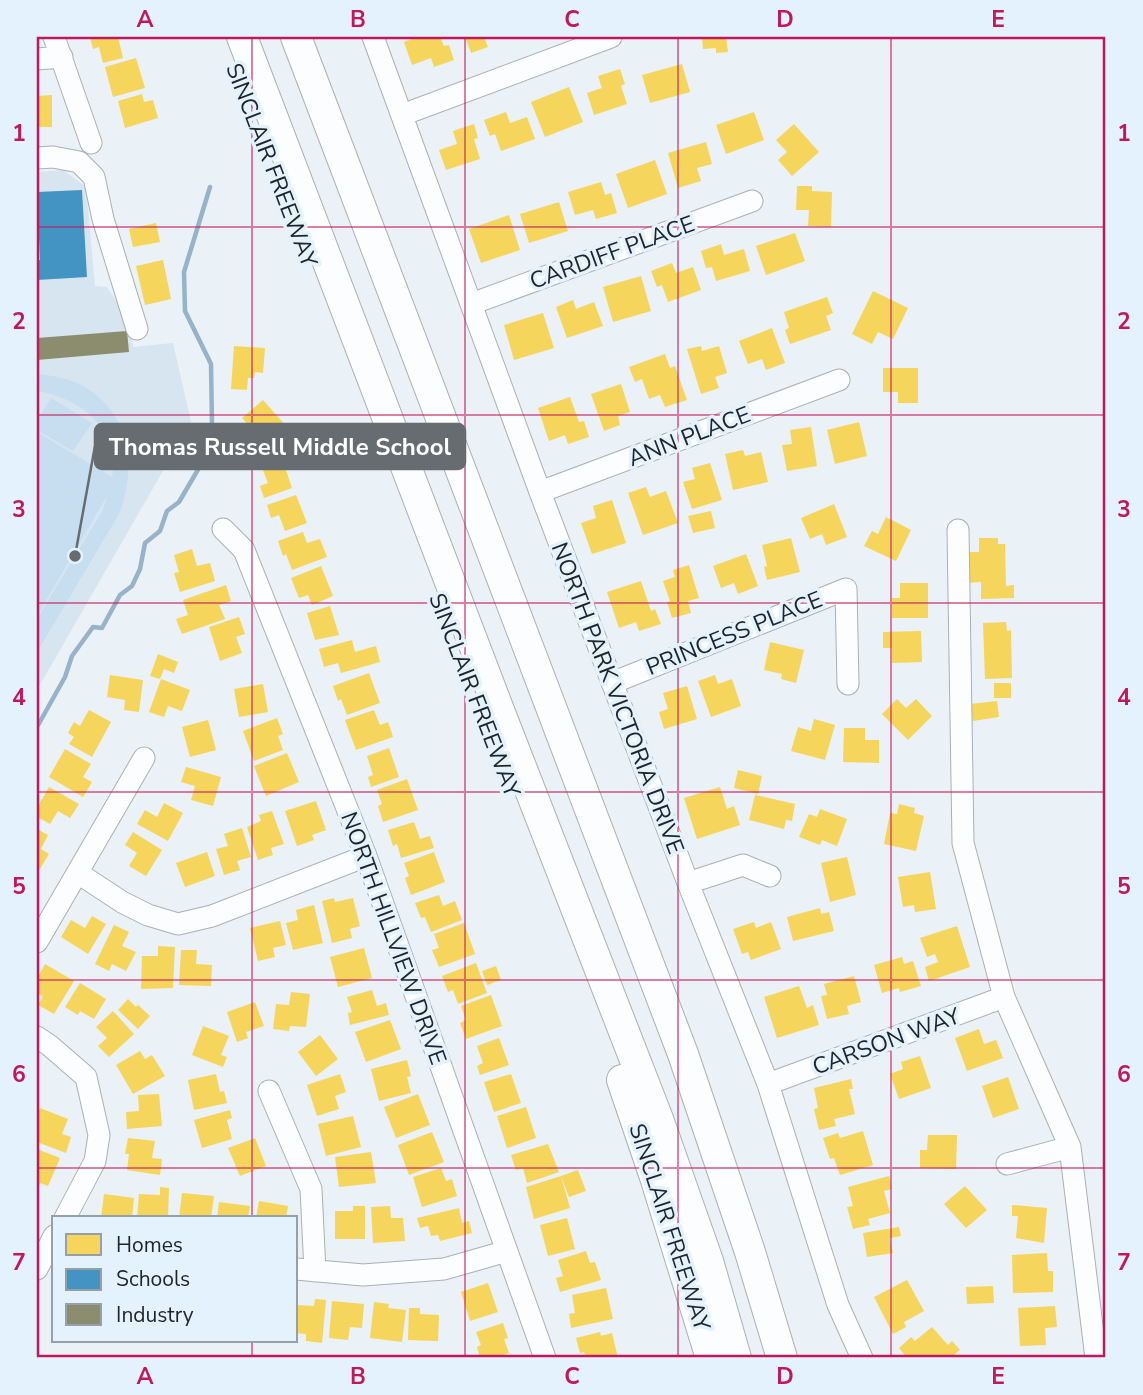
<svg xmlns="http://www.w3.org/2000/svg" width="1143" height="1395" font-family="'Nunito Sans',sans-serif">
<rect width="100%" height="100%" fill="#eaf1f7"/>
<path fill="#d6e5f0" d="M63,170L86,187L95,286L107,287L120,307L130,326L133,347L173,343L191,422L37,690V172Z"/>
<path fill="#c6def0" d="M37,374C53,376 69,378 83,386C131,413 137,468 119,514L37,652V619L103,510L107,496L37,616V432L112,477C122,430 79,397 37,391Z
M51,398L92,423L73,451L37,430V421Z"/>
<path fill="#f6d55c" d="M90,37H118L123,58L103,63L99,47L93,49Z
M418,37H440L444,46L449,45L454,60L434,67L431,58L412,65L404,42Z
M465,37H484L488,47L471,53Z
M702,37H726L728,52L716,53V48L703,49Z
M136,58L145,88L113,97L105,67Z
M682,64L690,92L650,103L642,75Z
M620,69L625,84L621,86L627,104L594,115L587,93L602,88L598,76Z
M569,87L583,122L545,137L531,102Z
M142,94L144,102L153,100L158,118L125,128L118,101Z
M52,95V127H37V96Z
M506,112L510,123L527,117L535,139L501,151L495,134L490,136L484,120Z
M754,112L764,140L726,154L716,125Z
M474,124L478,138L474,139L480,159L446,170L439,150L457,144L453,131Z
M794,124L819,152L792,176L778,160L787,152L776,140Z
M706,142L712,164L697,168L701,181L678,188L668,153Z
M655,160L667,194L628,208L616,174Z
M601,182L605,195L611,193L617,213L596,219L593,210L575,215L568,192Z
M797,186H812V191L832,192L831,227L808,226L809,210H796Z
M559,202L568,231L529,243L520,214Z
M509,215L520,250L481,263L469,229Z
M156,223L160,242L133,247L129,229Z
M795,233L805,261L766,275L756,246Z
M721,244L724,255L744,249L750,271L716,281L712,267L706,268L701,251Z
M163,260L171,299L145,305L136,266Z
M672,263L676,273L693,267L701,290L668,302L662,285L657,287L651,271Z
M641,276L651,311L613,322L603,287Z
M873,291L908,308L893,339L878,332L872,344L852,334Z
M827,297L833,313L826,316L831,330L790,344L785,330L789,328L784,312Z
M573,300L576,309L594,302L603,326L567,338L556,307Z
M543,313L554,348L514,360L504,325Z
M772,328L785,363L766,370L762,359L748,364L739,341Z
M234,346L265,348L263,373L255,372L254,378H248L247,390L231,389Z
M701,346L702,351L719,346L727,373L715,377L719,388L701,394L687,349Z
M665,354L670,368L675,366L687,400L665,407L660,395L649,399L642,379L635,382L629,367Z
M883,368H918V403H898V392H883Z
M621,384L630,412L618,416L620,425L604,431L591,394Z
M570,397L579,422L584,421L589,437L568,444L565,435L549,441L538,408Z
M263,400L287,427L279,434L283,438L270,449L242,418Z
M859,422L867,456L835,464L827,430Z
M811,427L817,466L787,471L782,445L792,444L790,430Z
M743,450L745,456L761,452L768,482L733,490L725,454Z
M282,458L292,488L264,498L260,486L268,483L261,465Z
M710,463L722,500L692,509L683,482L695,479L692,468Z
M646,487L650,497L666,491L678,523L643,535L628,493Z
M296,495L307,523L285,531L279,515L271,518L267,505Z
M612,500L626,543L592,554L581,523L596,518L593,506Z
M834,504L847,537L826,545L822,534L810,539L801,518Z
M711,511L715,528L693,533L688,516Z
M886,517L911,530L896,561L864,546L872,531L878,534Z
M303,532L307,543L320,539L327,557L292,570L286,554L283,556L278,541Z
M791,538L800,572L767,580L764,567L767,566L762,545Z
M979,538H998V544H1005L1006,586L1014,585V598L981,599V582L967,583V552H979Z
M192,549L197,566L210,563L215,581L180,592L174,573L179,572L174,555Z
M746,554L758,586L738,594L734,583L721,588L713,566Z
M689,565L699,598L688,601L691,613L672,618L667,602L670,601L663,581L675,577L673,570Z
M321,566L333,596L312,605L308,595L299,598L291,578Z
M641,581L651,611L655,609L661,624L639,631L636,622L619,628L607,592Z
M900,583H928V618H892V598H900Z
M226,585L231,601L219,605L225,619L182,634L176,619L188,615L183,600Z
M330,606L339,635L315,640L307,613Z
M239,617L245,634L236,637L242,653L220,661L209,627Z
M1006,622L1007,631L1011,630L1012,678L985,679L983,623Z
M921,631L922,662L892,663V648H883V632Z
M352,640L355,652L376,646L380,662L341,673L338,663L324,667L319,649Z
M770,642L804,650L796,683L781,679L782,674L764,670Z
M158,654L178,662L174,673L164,669L160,679L150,676Z
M369,673L380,703L347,715L341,699L338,701L333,686Z
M110,675L143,680L139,712L124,710L125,700L107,697Z
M715,675L718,684L732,679L741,706L711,717L698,681Z
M161,679L190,690L182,711L168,706L164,717L149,712Z
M994,683H1011V698H994Z
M263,684L268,712L239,717L234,689Z
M687,686L697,719L664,729L659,712L668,709L663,693Z
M897,699L906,708L916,699L932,716L908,740L882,714Z
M997,701L999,717L973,721L970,704Z
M89,710L111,722L92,757L69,744L74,737L68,733L74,722L80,726Z
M374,710L380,725L388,722L393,737L356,750L345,720Z
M277,718L283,734L278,736L283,750L254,761L243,731Z
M814,719L835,725L825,760L791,751L798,727L811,731Z
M208,720L216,750L190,757L182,727Z
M844,728H865V740H879V763L843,762Z
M389,748L399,777L371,787L368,777L373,775L367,756Z
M65,749L91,764L83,777L92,782L83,797L49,777Z
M287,753L299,782L266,796L254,766Z
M186,767L221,777L213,806L191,800L195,786L181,782Z
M738,770L762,776L758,794L734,788Z
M407,779L418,810L383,822L378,806L382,804L377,790Z
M49,787L79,804L70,818L58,811L50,824L37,817V808Z
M720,787L727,809L734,806L740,825L697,839L684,798Z
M755,795L795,804L792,821L786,820L784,829L749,820Z
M316,801L326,830L312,835L314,840L297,846L285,811Z
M164,803L183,813L168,841L137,824L145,810L157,817Z
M899,804L915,808L914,813L924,816L916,851L884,844L890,813L897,814Z
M820,809L847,819L837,846L822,840L820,845L799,837L809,814L817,817Z
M272,811L284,844L271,848L273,855L258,860L247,827L261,821L259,815Z
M414,822L420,839L430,836L434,848L401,858L397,844L393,846L388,830Z
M242,828L251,857L237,861L240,870L224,875L216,849L228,846L224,834Z
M37,829L48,835L41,849L49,854L40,869L37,867Z
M133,832L162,850L146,876L129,866L137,853L125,845Z
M207,852L215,876L185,887L176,863Z
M434,852L445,882L411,895L405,878L409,876L404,863Z
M847,857L856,895L830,902L821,863Z
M930,872L936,909L915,912L914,905L903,907L898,877Z
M439,895L443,906L455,901L462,920L431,932L425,917L421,918L415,903Z
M334,898L335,902L353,898L360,926L350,929L352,938L332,943L322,901Z
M314,905L323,943L293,950L286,923L298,920L296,910Z
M820,908L821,914L829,912L834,931L793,941L787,917Z
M92,916L106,924L88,954L61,937L71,920L85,928Z
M280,921L286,945L273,948L275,957L258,961L250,928Z
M754,922L756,928L771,922L781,949L751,960L748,952L742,954L733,929Z
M464,923L475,954L439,967L432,950L439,948L434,934Z
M114,925L129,932L122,946L136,952L126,971L112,964L109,971L95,964Z
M957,926L970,967L929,981L925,967L938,962L935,954L927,957L920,938Z
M158,946L175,947L173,988L141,989L142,956H158Z
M364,948L372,978L338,987L330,957Z
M181,950H197L196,964L212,965L211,986L179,985Z
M902,957L904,964L913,961L921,986L900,992L899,988L882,993L874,965Z
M476,963L487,993L458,1004L453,990L448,992L442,976Z
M45,964L74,981L54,1014L38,1005L43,997L37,993V979Z
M496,966L501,980L487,985L482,971Z
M854,976L861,1002L847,1006L849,1014L827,1019L821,996L827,995L824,984Z
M80,983L106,999L94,1019L80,1011L78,1015L65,1007Z
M799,986L807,1008L813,1005L819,1025L777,1038L764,997Z
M372,990L377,1006L386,1003L389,1015L350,1025L348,1013L352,1012L347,997Z
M291,992L310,994L306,1027L290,1026L289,1031L273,1029L276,1004L289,1005Z
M491,995L502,1026L466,1039L460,1023L466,1020L461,1006Z
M128,999L136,1007L138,1005L150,1016L138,1029L118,1010Z
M255,1002L264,1026L246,1032L248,1038L237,1042L227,1012Z
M113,1011L134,1034L109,1057L98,1046L107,1038L96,1027Z
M390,1020L401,1049L366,1062L355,1032Z
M203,1026L229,1036L221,1055L227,1057L223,1067L192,1055Z
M979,1029L984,1044L996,1040L1003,1058L967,1071L955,1038Z
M320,1035L338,1059L316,1076L298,1052Z
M499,1038L509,1065L480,1075L477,1066L483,1063L477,1046Z
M140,1051L145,1059L152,1055L165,1076L133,1094L116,1065Z
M920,1056L931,1088L899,1099L890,1074L903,1069L901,1062Z
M407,1060L411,1076L407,1077L411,1093L379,1101L371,1069Z
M216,1074L220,1092L224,1091L227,1103L194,1110L188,1080Z
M340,1074L346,1092L335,1096L339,1109L317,1116L307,1085Z
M511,1074L521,1103L494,1112L484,1082Z
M1008,1077L1019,1109L993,1118L982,1086Z
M851,1079L853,1089H849L855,1114L834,1119L836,1126L819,1130L814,1109L818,1108L814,1088Z
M159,1094L162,1126L127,1129L126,1112L139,1111L138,1095Z
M418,1094L430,1125L396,1138L384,1107Z
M526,1107L536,1138L507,1148L497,1116Z
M40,1108L68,1119L62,1134L71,1137L66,1153L37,1142V1116Z
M230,1110L232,1118L227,1120L232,1139L202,1148L194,1120Z
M353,1116L361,1147L326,1156L318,1124Z
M863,1131L873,1165L840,1175L834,1158L830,1159L823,1138L838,1133L840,1138Z
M432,1132L444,1162L409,1175L398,1145Z
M928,1135H957L956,1169L920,1168V1150H927Z
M128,1138L155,1141L152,1158L162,1159L160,1175L127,1170L129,1154H125Z
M255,1138L266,1166L240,1176L228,1148Z
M548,1144L559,1172L527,1183L523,1168L516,1170L511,1155Z
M37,1149L60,1158L48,1186L40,1183L37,1191Z
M371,1152L376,1183L339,1187L335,1157Z
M441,1168L446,1181L452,1179L457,1196L422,1207L413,1177Z
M578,1170L586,1191L569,1197L561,1176Z
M561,1176L570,1208L534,1219L526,1187Z
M889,1176L892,1189L884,1191L890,1213L868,1219L870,1225L853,1229L847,1207L853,1206L848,1187Z
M965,1186L987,1210L966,1228L944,1204Z
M160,1187L169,1188L168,1218H137L139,1194L160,1195Z
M182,1193L214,1196L211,1218H179Z
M104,1194L134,1198L132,1218H101Z
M259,1201L288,1206L286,1218H256Z
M219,1202L250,1206L248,1218H217Z
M1012,1205L1047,1208L1044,1243L1016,1238L1018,1216H1012Z
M353,1206H365V1239H335V1211H353Z
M390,1206L391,1218H403L405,1241L373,1243L371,1207Z
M459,1208L462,1223L469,1221L472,1233L440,1241L438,1235L431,1236L428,1226L420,1228L417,1218Z
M567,1218L575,1249L548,1256L540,1225Z
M899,1227L901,1236L890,1238L893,1253L867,1257L863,1233Z
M586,1251L590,1263L595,1262L601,1280L560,1292L556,1278L563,1276L558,1260Z
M1047,1253L1048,1271H1053V1292L1013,1293L1012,1255Z
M907,1280L924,1311L904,1322L906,1327L893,1334L874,1297Z
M488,1283L498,1312L470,1321L461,1292Z
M993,1286L994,1303L967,1304L966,1287Z
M606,1288L613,1319L571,1328L569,1314L575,1313L572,1295Z
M315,1299L326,1300L322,1343L306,1341V1334L296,1333V1305L314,1306Z
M332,1301L364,1304L362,1328L350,1327L348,1340L329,1338Z
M374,1302L389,1304L388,1308L406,1310L402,1342L370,1338Z
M1055,1306L1057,1327L1045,1328L1046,1345L1020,1346L1018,1308Z
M409,1308H420V1314L439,1315L438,1341L408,1340Z
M503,1323L508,1338L504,1339L509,1353L493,1358H480L477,1347L481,1345L476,1332Z
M932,1327L948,1345L952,1341L960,1350L950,1358H907L899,1348L911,1337L915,1341Z
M600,1332L601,1336L612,1333L618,1358H586L584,1352L580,1353L576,1338Z"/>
<path fill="#4393c3" d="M82,190L87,277L37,280V261L40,260L37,192Z"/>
<path fill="#8c8c6e" d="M127,331L129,352L37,360V338Z"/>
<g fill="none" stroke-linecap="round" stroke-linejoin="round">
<path stroke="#96b3ca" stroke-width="4.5" d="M37,727L65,677L72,656L93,627L102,628L120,595L132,586L140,569L145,543L160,531L167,511L179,502L206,456L212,425L211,364L185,311L184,272L210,187"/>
<g stroke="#aab0b4" stroke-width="23">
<path id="minor" d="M54,37L91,143
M373,37L540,492L688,883L768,1084L838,1305L862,1358
M37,59L62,57
M402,115L611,37
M37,158L53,157L79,162L94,177L103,219L137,329
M471,304L752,201
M540,492L839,380
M223,529L244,550L366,856L545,1358
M958,530L963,843L1004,997L1070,1147L1096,1358
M612,683L846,589L848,684
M78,873L122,902L148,915L178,924L212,916L366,856
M688,883L743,865L770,876
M37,942L144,758
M37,1037L49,1045L86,1077L99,1135L95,1161L65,1218
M768,1084L1004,997
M269,1091L311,1189L315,1271
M1007,1164L1070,1147
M37,1269L54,1236
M296,1269L363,1275L444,1269L507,1251"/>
</g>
<g stroke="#aab0b4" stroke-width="32">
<path id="highway" d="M242,37L497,705L658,1119L708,1261L736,1358
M296,37L683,1054L750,1252L782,1358
M622,1080L656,1180L711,1358"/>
</g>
<use href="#minor" stroke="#fcfdfe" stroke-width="21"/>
<use href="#highway" stroke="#fcfdfe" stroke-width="30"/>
</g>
<path fill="none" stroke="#c2185b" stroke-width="2" stroke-opacity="0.55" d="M252,37V1218M465,37V1358M678,37V1358M891,37V1358M37,227H1106M37,415H1106M37,603H1106M37,792H1106M37,980H1106M37,1168H1106M252,1341V1358"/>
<g text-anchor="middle" stroke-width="7" stroke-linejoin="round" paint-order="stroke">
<g font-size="23" fill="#1f2428" stroke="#e4f2fd">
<text transform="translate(272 165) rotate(69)" y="8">SINCLAIR FREEWAY</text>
<text transform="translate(612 252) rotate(-20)" y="8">CARDIFF PLACE</text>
<text transform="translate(689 436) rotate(-21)" y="8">ANN PLACE</text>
<text transform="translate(734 633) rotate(-22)" y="8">PRINCESS PLACE</text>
<text transform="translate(475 695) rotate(69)" y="8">SINCLAIR FREEWAY</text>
<text transform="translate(618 698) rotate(69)" y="8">NORTH PARK VICTORIA DRIVE</text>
<text transform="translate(394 938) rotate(70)" y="8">NORTH HILLVIEW DRIVE</text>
<text transform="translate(886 1041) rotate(-20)" y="8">CARSON WAY</text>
<text transform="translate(670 1227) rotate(72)" y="8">SINCLAIR FREEWAY</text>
</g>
</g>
<path fill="none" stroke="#666c70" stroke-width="2.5" d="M75 556L95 446"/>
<circle fill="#666c70" stroke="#e4f2fd" stroke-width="2.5" cx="75" cy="556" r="7"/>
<rect fill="#666c70" stroke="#666c70" stroke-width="2.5" x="95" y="424" width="370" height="45" rx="7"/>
<g font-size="24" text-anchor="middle" font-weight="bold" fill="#fff">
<text x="280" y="455">Thomas Russell Middle School</text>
</g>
<rect width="1143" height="1395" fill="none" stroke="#e4f2fd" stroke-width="77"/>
<rect x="52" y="1216" width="245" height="126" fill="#e4f2fd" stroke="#95a0a8" stroke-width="2"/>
<rect x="66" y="1234" width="35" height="21" fill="#f6d55c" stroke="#95a0a8" stroke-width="2"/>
<text x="116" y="1252" font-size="21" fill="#1f2428">Homes</text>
<rect x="66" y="1269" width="35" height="21" fill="#4393c3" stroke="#95a0a8" stroke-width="2"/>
<text x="116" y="1286" font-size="21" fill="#1f2428">Schools</text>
<rect x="66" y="1304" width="35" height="21" fill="#8c8c6e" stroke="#95a0a8" stroke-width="2"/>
<text x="116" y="1322" font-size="21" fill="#1f2428">Industry</text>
<rect x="38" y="38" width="1066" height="1318" fill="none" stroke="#c2185b" stroke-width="2.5"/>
<g font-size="23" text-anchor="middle" font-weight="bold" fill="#c2185b">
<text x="145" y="27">A</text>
<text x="358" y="27">B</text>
<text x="572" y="27">C</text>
<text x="785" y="27">D</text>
<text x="998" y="27">E</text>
<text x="19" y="141">1</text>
<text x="1124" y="141">1</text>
<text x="19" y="329">2</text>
<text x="1124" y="329">2</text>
<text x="19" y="517">3</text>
<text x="1124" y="517">3</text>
<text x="19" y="705">4</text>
<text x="1124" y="705">4</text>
<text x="19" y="894">5</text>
<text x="1124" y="894">5</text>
<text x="19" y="1082">6</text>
<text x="1124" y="1082">6</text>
<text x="19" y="1270">7</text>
<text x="1124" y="1270">7</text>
<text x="145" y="1384">A</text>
<text x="358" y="1384">B</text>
<text x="572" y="1384">C</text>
<text x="785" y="1384">D</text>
<text x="998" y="1384">E</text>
</g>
</svg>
